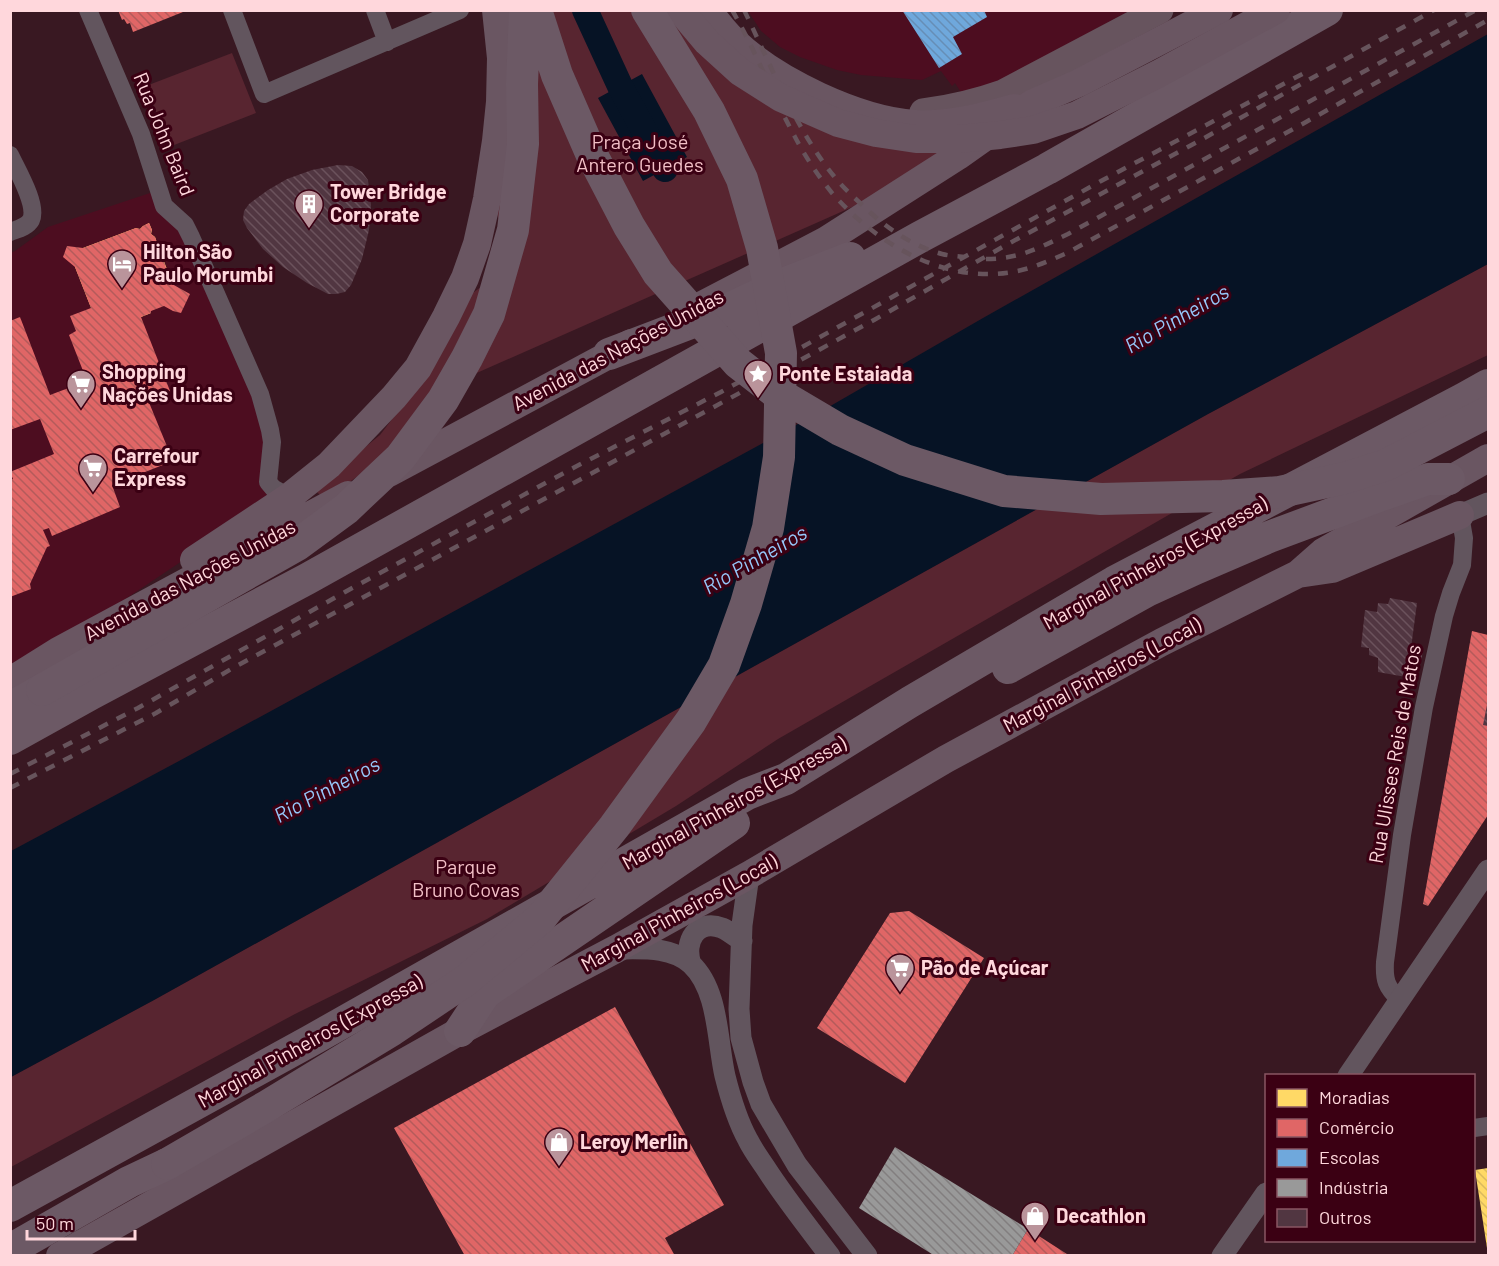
<svg xmlns="http://www.w3.org/2000/svg" width="1499" height="1266" font-family="Barlow,sans-serif">
<defs>
<pattern id="homes-back-hatch" width="6" height="6" patternUnits="userSpaceOnUse" patternTransform="scale(1.5)"><rect width="6" height="6" fill="#ffd966"/><path d="M-1 5l2 2M0 0l6 6M5-1l2 2" fill="none" stroke="#dbba5f"/></pattern>
<pattern id="shops-back-hatch" width="6" height="6" patternUnits="userSpaceOnUse" patternTransform="scale(1.5)"><rect width="6" height="6" fill="#e06666"/><path d="M-1 5l2 2M0 0l6 6M5-1l2 2" fill="none" stroke="#b45b5b"/></pattern>
<pattern id="schools-back-hatch" width="6" height="6" patternUnits="userSpaceOnUse" patternTransform="scale(1.5)"><rect width="6" height="6" fill="#6fa8dc"/><path d="M-1 5l2 2M0 0l6 6M5-1l2 2" fill="none" stroke="#668eb6"/></pattern>
<pattern id="industry-back-hatch" width="6" height="6" patternUnits="userSpaceOnUse" patternTransform="scale(1.5)"><rect width="6" height="6" fill="#999"/><path d="M-1 5l2 2M0 0l6 6M5-1l2 2" fill="none" stroke="#827e7f"/></pattern>
<pattern id="building-back-hatch" width="6" height="6" patternUnits="userSpaceOnUse" patternTransform="scale(1.5)"><rect width="6" height="6" fill="#513641"/><path d="M-1 5l2 2M0 0l6 6M5-1l2 2" fill="none" stroke="#6b525c"/></pattern>
</defs>
<rect width="100%" height="100%" fill="#391822"/>
<path fill="#4d0d20" d="M748,11H1129L1004,79L964,97L955,83L952,86L941,71L922,80L861,75L837,70L800,57L780,47L761,31Z
M162,189L260,394L273,488L249,516L112,608L10,669V253L15,251L48,227Z"/>
<path fill="#582530" d="M500,11H689L734,58L954,146L859,204L445,387L396,448L325,500L314,489L380,435L422,380L467,297L488,282L504,235L496,211Z
M232,53L256,113L169,147L146,86Z
M1488,264V355L1240,474L778,739L676,806L487,919L295,1014L11,1167V1077L154,1000L1208,414Z"/>
<path fill="#061325" d="M1488,34V264L1208,414L154,1000L11,1077V851L179,761L820,412L983,318Z
M642,74L687,157L643,181L598,98Z"/>
<path fill="url(#homes-back-hatch)" d="M149,223L152,230L151,234L155,237L168,272L151,311V313L116,327L111,325L109,329L106,331L101,329L100,325L101,321L95,318L75,267L83,248L136,228L140,229L143,226Z
M1488,1168V1248H1487L1475,1170Z"/>
<path fill="url(#shops-back-hatch)" d="M118,10H182L183,12L133,32L130,23L127,24L124,19L122,20Z
M149,223L152,230L151,234L155,237L172,284L190,294L181,313L173,311L164,306L151,311V313L141,317L170,391L148,400L173,461L112,485L120,507L52,536L49,528L43,530L50,546L47,547L30,584L31,589L10,597V480L13,479L10,472L54,454L40,419L10,430V321L20,317L50,395L87,381L69,335L76,331L70,316L91,308L75,267L63,257L67,246L83,248L136,228L140,229L143,226Z
M1472,631L1488,635V815L1428,906L1423,904Z
M909,911L984,958L905,1083L817,1028L890,913Z
M615,1007L724,1205L665,1238L675,1256H465L394,1128Z
M1028,1229L1070,1256H1012Z"/>
<path fill="url(#schools-back-hatch)" d="M902,10H984L987,17L953,37L962,54L939,68Z"/>
<path fill="url(#industry-back-hatch)" d="M895,1147L1028,1229L1012,1256H935L859,1208Z"/>
<g fill="none" stroke-linecap="round" stroke-linejoin="round">
<path stroke="#061325" stroke-width="26" d="M585,10L620,86L665,169"/>
</g>
<path fill="url(#building-back-hatch)" d="M338,165L352,166L362,172L368,180L371,205L369,230L362,259L351,285L345,292L336,294H328L307,283L283,267L263,249L247,228L243,220L244,211L249,204L268,190L287,179L312,170Z
M1390,598L1417,603L1411,648L1423,651L1417,679L1378,672V658L1369,655V648L1361,647L1365,610L1377,612L1378,603L1388,604Z
M1487,705H1488V726L1483,725Z"/>
<g fill="none" stroke-linecap="round" stroke-linejoin="round">
<path stroke="#62555e" stroke-width="18" d="M88,10L141,134L164,206L185,225L191,237L260,394L270,430L272,442L268,482L273,488L289,497
M232,10L264,94L460,10
M375,10L387,42
M10,155C17,170 38,205 31,220C27,227 18,229 10,232
M1400,1000C1386,987 1384,980 1385,962L1402,835L1424,707L1444,616L1451,593L1462,565L1464,538L1460,515
M1474,1128L1488,1126"/>
<path stroke="#62555e" stroke-width="21" d="M1460,515L1488,503
M749,875L742,925L739,1009L741,1038L753,1082L761,1104L797,1165L867,1256
M616,949C641,949 671,946 691,964C719,990 717,1041 725,1076C730,1096 738,1122 748,1140C753,1150 759,1158 765,1167C785,1198 808,1227 830,1256
M691,964C683,942 697,918 722,928C729,931 736,937 742,941
M1348,1076L1488,870
M1222,1256L1266,1193"/>
<path stroke="#67545e" stroke-width="27" d="M923,112C954,108 975,103 1003,93L1160,10"/>
<path stroke="#6a5662" stroke-width="28" d="M708,10C716,21 725,33 735,42C776,81 858,120 915,124C949,126 982,117 1014,108
M687,313L825,241L958,156L1033,103L1079,83L1219,10
M389,473L631,343
M194,560L289,497L329,465L394,397L418,368L446,317L465,278L477,244L487,199L496,141L500,102L501,58L496,10
M1298,574L1332,569L1460,515
M10,681L58,651L348,495
M60,1256L460,1031L616,949L749,875L946,759L1162,642L1298,574L1323,552L1488,458"/>
<path stroke="#6c5965" stroke-width="32" d="M609,354L735,306L773,288L850,258
M1008,668L1147,591L1195,569L1269,537L1379,496L1428,479H1449
M10,708L42,690
M10,739L91,694L307,579L920,237L1047,169L1327,10
M460,1031L485,993L734,823
M10,1206L310,1041L747,794L786,779L910,702L1114,582L1463,399L1488,385
M10,1250L129,1182L167,1164"/>
<path stroke="#67545c" stroke-width="4.5" stroke-dasharray="10 10" stroke-linecap="butt" d="M732,10C756,51 772,95 795,137C805,156 818,176 832,193C876,243 943,284 1012,272C1031,269 1049,261 1067,253L1306,122L1488,20
M744,10C771,65 795,128 833,175C844,189 858,201 872,214C892,232 916,247 942,254C950,256 958,256 965,257
M986,259C1019,259 1039,248 1068,234L1476,10
M10,774L138,708L345,592L575,467L721,392L1101,181L1306,72
M10,788L156,713L233,668L874,320L1006,245L1199,141L1434,10"/>
<path stroke="#6a5662" stroke-width="28" d="M680,10L707,42L740,72L781,98L838,123L876,133L916,139H959L1000,135L1033,130L1077,115L1158,74L1276,10"/>
<path stroke="#6c5965" stroke-width="32" d="M536,10L557,75L591,153L629,226L658,273L738,363L774,391L840,430L905,460L1004,491L1101,499L1223,496L1280,492L1345,478L1386,465L1488,412
M42,690L297,545L346,509L400,458L443,400L467,358L489,314L513,230L523,144L522,84L525,10
M167,1164L267,1106L392,1030L465,981L540,919L614,827L691,721L724,665L746,604L768,528L779,457L781,353L762,248L742,179L709,111L647,10"/>
</g>
<defs>
<g id="building-pin" transform="scale(1.5)"><path d="M0 17L-7.5 6A9.5 9.5 0 1 1 7.5 6Z" fill="#ba949b" stroke="#3b0013"/><path d="M-4-6H4V6H1V3H-1V6H-4ZM-2.5-4.3h1.7v1.8h-1.7ZM.8-4.3h1.7v1.8H.8ZM-2.5-1h1.7V.8h-1.7ZM.8-1h1.7V.8H.8Z" fill="#fff"/></g>
<g id="hotel-pin" transform="scale(1.5)"><path d="M0 17L-7.5 6A9.5 9.5 0 1 1 7.5 6Z" fill="#ba949b" stroke="#3b0013"/><path d="M-6-4.5h1.5V1H6V5H4.5V3h-9V5H-6ZM-4 0a1.8 1.8 0 1 1 3.6 0ZM.5 0V-2.5h3Q6-2.5 6 0Z" fill="#fff"/></g>
<g id="sight-pin" transform="scale(1.5)"><path d="M0 17L-7.5 6A9.5 9.5 0 1 1 7.5 6Z" fill="#ba949b" stroke="#3b0013"/><path d="M0-6L1.8-2.2L6-1.7L2.9 1.2L3.7 5.4L0 3.3L-3.7 5.4L-2.9 1.2L-6-1.7L-1.8-2.2Z" fill="#fff"/></g>
<g id="supermarket-pin" transform="scale(1.5)"><path d="M0 17L-7.5 6A9.5 9.5 0 1 1 7.5 6Z" fill="#ba949b" stroke="#3b0013"/><path d="M-6-5.5h2.5l.6 2H6L4.5 2H-2.5L-4.4-4H-6ZM-1.5 3.2a1.3 1.3 0 1 0 .1 0ZM3 3.2a1.3 1.3 0 1 0 .1 0Z" fill="#fff"/></g>
<g id="shop-pin" transform="scale(1.5)"><path d="M0 17L-7.5 6A9.5 9.5 0 1 1 7.5 6Z" fill="#ba949b" stroke="#3b0013"/><path d="M-5-2.5h2.3a2.7 3.5 0 0 1 5.4 0H5L5.5 6h-11ZM-1.5-2.5h3a1.5 2.3 0 0 0-3 0Z" fill="#fff"/></g>
</defs>
<g fill-rule="evenodd">
<use href="#building-pin" x="309" y="204"/>
<use href="#hotel-pin" x="122" y="264"/>
<use href="#sight-pin" x="758" y="374"/>
<use href="#supermarket-pin" x="81" y="384"/>
<use href="#supermarket-pin" x="93" y="468"/>
<use href="#supermarket-pin" x="900" y="968"/>
<use href="#shop-pin" x="559" y="1142"/>
<use href="#shop-pin" x="1035" y="1216"/>
</g>
<g text-anchor="middle" stroke-width="6" stroke-linejoin="round" paint-order="stroke">
<g font-size="20" fill="#ffd7dc" stroke="#3b0013">
<text transform="translate(164 134) rotate(68)" y="7">Rua John Baird</text>
<text transform="translate(618 350) rotate(-28)" y="7">Avenida das Nações Unidas</text>
<text transform="translate(1155 563) rotate(-29)" y="7">Marginal Pinheiros (Expressa)</text>
<text transform="translate(190 580) rotate(-28)" y="7">Avenida das Nações Unidas</text>
<text transform="translate(1102 675) rotate(-28)" y="7">Marginal Pinheiros (Local)</text>
<text transform="translate(1395 754) rotate(-80)" y="7">Rua Ulisses Reis de Matos</text>
<text transform="translate(734 803) rotate(-29)" y="7">Marginal Pinheiros (Expressa)</text>
<text transform="translate(679 913) rotate(-29)" y="7">Marginal Pinheiros (Local)</text>
<text transform="translate(310 1041) rotate(-29)" y="7">Marginal Pinheiros (Expressa)</text>
</g>
<g font-size="20" fill="#f2bfc6" stroke="#3b0013">
<text x="640" y="149">Praça José<tspan x="640" dy="23">Antero Guedes</tspan></text>
<text x="466" y="874">Parque<tspan x="466" dy="23">Bruno Covas</tspan></text>
</g>
<g font-size="20" font-weight="bold" fill="#ffd7dc" stroke="#3b0013" text-anchor="start">
<text x="330" y="199">Tower Bridge<tspan x="330" dy="23">Corporate</tspan></text>
<text x="143" y="259">Hilton São<tspan x="143" dy="23">Paulo Morumbi</tspan></text>
<text x="102" y="379">Shopping<tspan x="102" dy="23">Nações Unidas</tspan></text>
<text x="779" y="381">Ponte Estaiada</text>
<text x="114" y="463">Carrefour<tspan x="114" dy="23">Express</tspan></text>
<text x="921" y="975">Pão de Açúcar</text>
<text x="580" y="1149">Leroy Merlin</text>
<text x="1056" y="1223">Decathlon</text>
</g>
<g font-size="21" font-style="italic" fill="#95c7f9" stroke="#3b0013">
<text transform="translate(1177 319) rotate(-30)" y="7">Rio Pinheiros</text>
<text transform="translate(755 560) rotate(-30)" y="7">Rio Pinheiros</text>
<text transform="translate(327 790) rotate(-28)" y="7">Rio Pinheiros</text>
</g>
</g>
<rect width="1499" height="1266" fill="none" stroke="#ffd7dc" stroke-width="24"/>
<rect x="1265" y="1074" width="210" height="168" fill="#3b0013" stroke="#895663" stroke-width="1.5"/>
<rect x="1277" y="1089" width="30" height="18" fill="#ffd966" stroke="#895663" stroke-width="1.5"/>
<text x="1319" y="1104" font-size="18" fill="#ffd7dc">Moradias</text>
<rect x="1277" y="1119" width="30" height="18" fill="#e06666" stroke="#895663" stroke-width="1.5"/>
<text x="1319" y="1134" font-size="18" fill="#ffd7dc">Comércio</text>
<rect x="1277" y="1149" width="30" height="18" fill="#6fa8dc" stroke="#895663" stroke-width="1.5"/>
<text x="1319" y="1164" font-size="18" fill="#ffd7dc">Escolas</text>
<rect x="1277" y="1179" width="30" height="18" fill="#999999" stroke="#895663" stroke-width="1.5"/>
<text x="1319" y="1194" font-size="18" fill="#ffd7dc">Indústria</text>
<rect x="1277" y="1209" width="30" height="18" fill="#513641" stroke="#895663" stroke-width="1.5"/>
<text x="1319" y="1224" font-size="18" fill="#ffd7dc">Outros</text>
<path d="M27 1230v9h108v-9" fill="none" stroke="#ffd7dc" stroke-width="3"/>
<text x="36" y="1230" font-size="18" fill="#ffd7dc" stroke="#3b0013" stroke-width="4.5" paint-order="stroke">50 m</text>
</svg>
